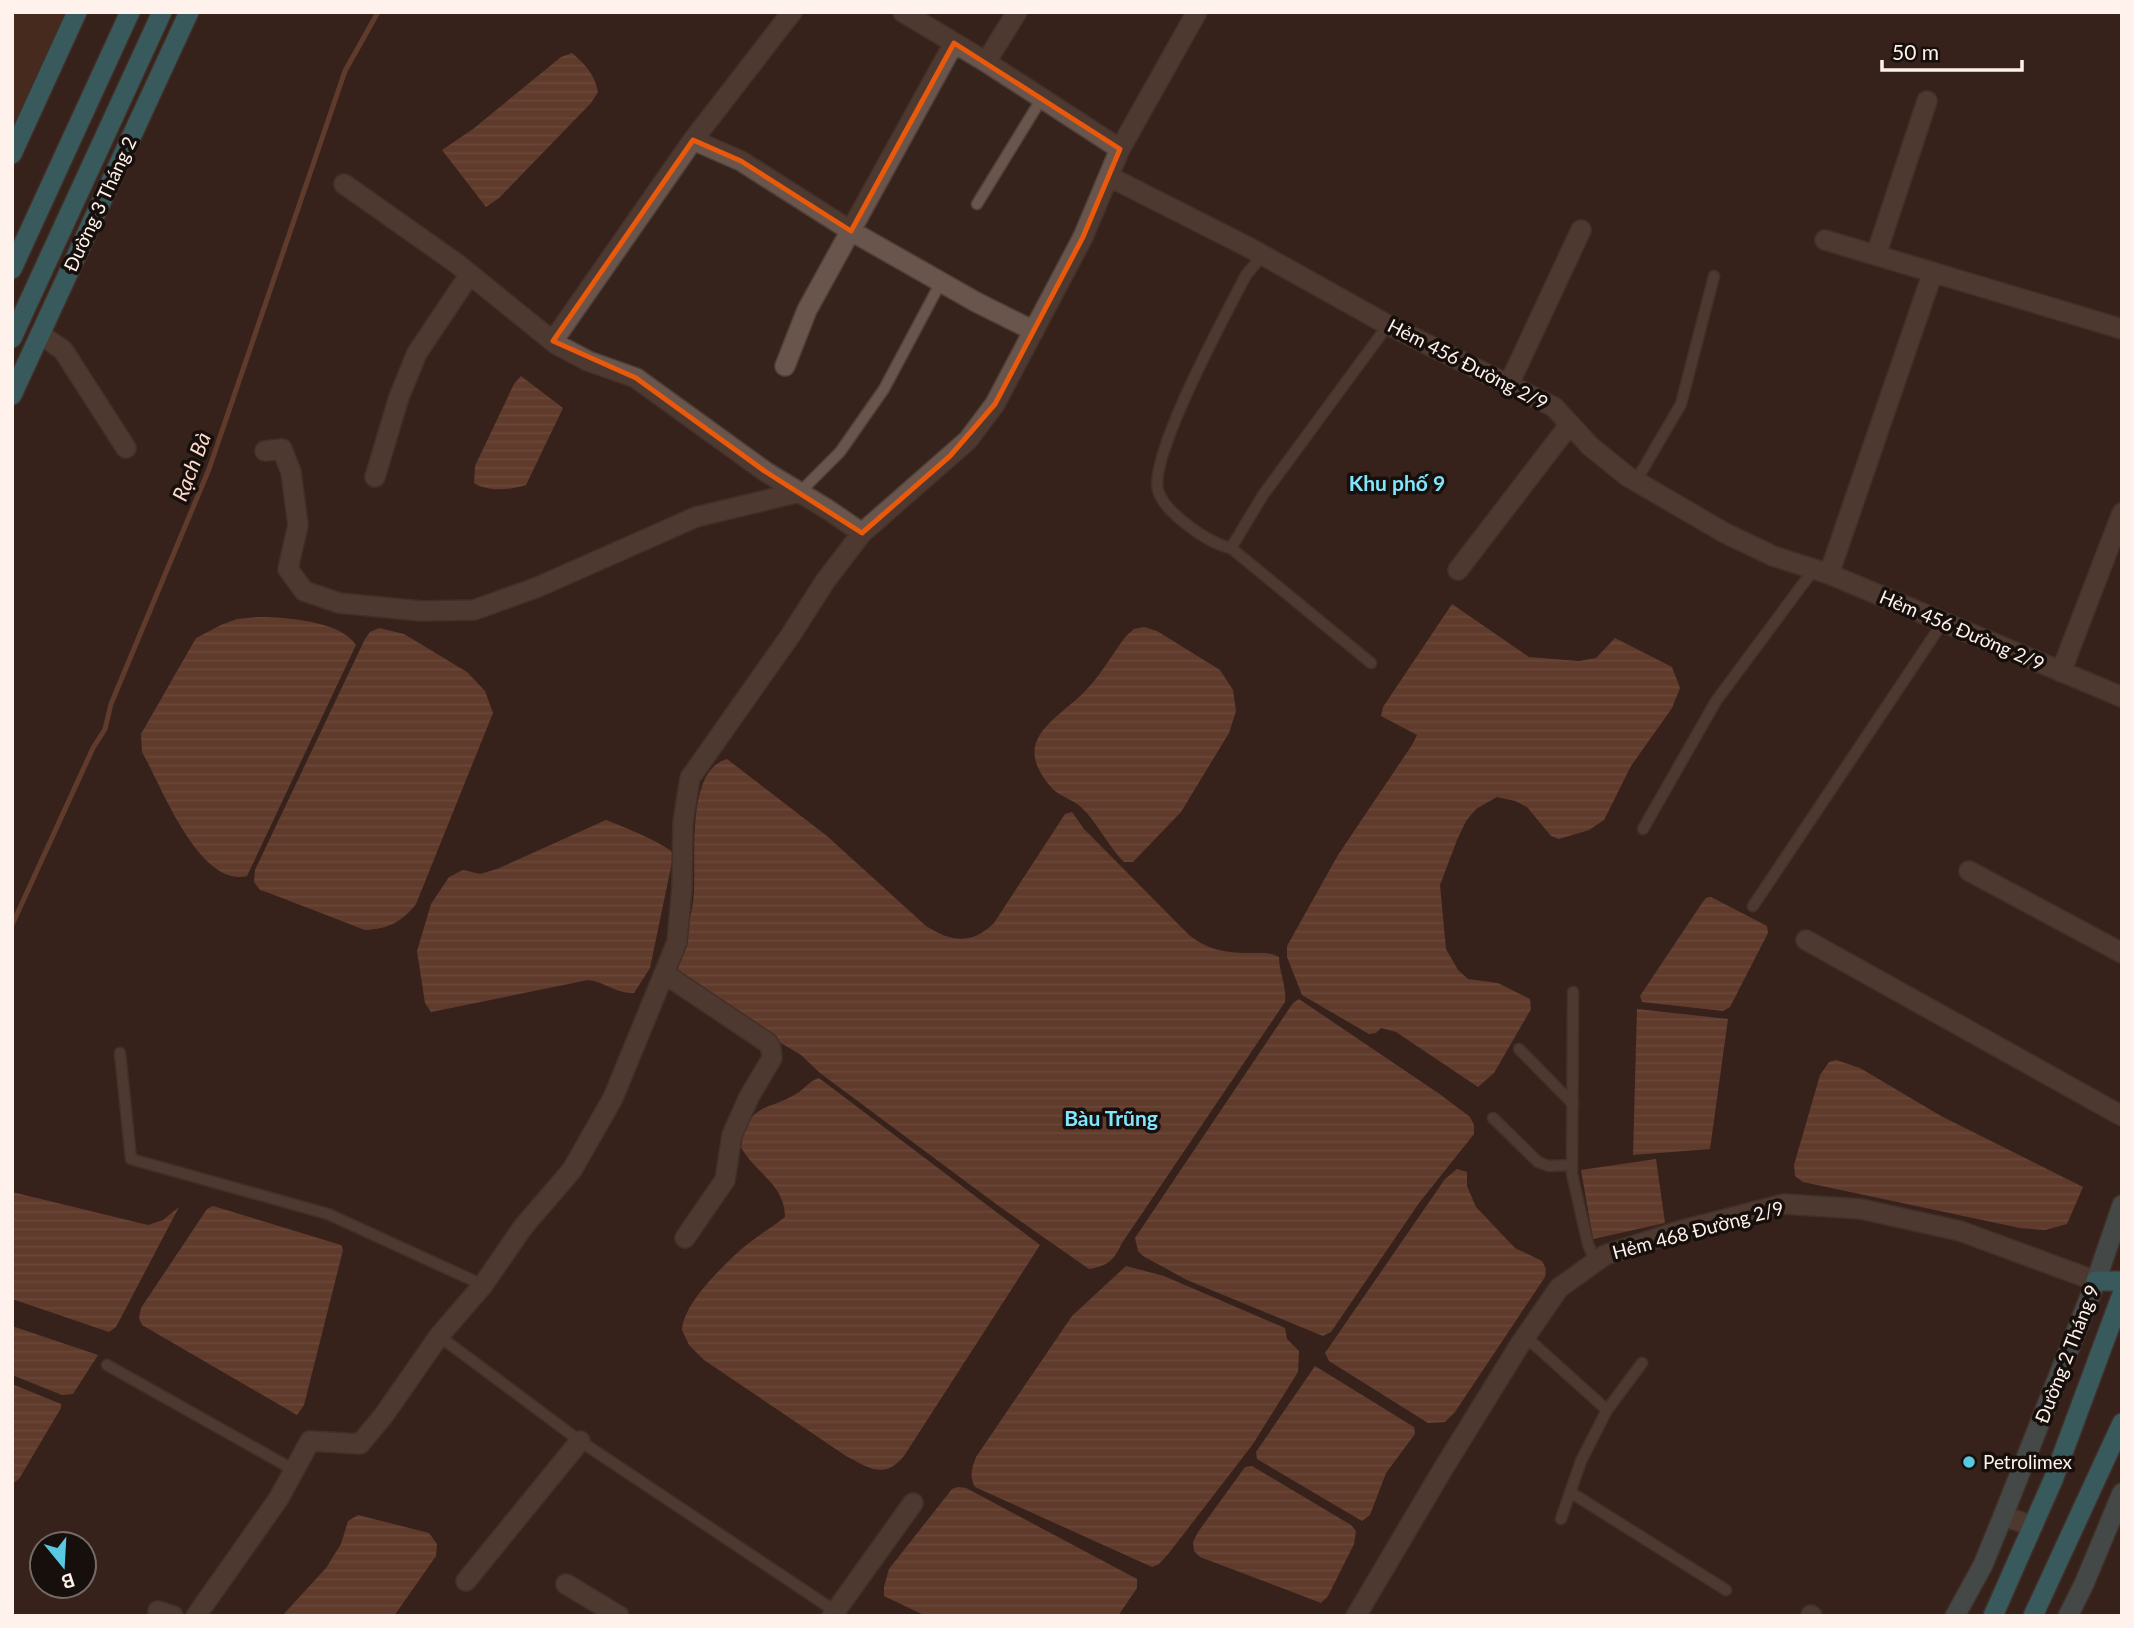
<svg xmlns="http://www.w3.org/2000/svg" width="2134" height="1628" font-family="Lato,sans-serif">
<defs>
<pattern id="water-rules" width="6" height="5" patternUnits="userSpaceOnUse" patternTransform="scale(1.75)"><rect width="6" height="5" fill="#935a42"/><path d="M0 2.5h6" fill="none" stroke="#a3725d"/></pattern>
</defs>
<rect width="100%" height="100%" fill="#36231c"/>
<path fill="#593322" d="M12,12H66L12,128Z"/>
<path fill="url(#water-rules)" d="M572,53C585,64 595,75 598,92L591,103L499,198L486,207L442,150L473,129L561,57Z
M521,376L563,408L526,485C511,490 488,492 474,483L475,466L514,384Z
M1452,604L1529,657L1579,661L1596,658L1615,638L1672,667L1680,688L1672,708L1631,766L1604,820L1589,830L1559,839L1551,836L1527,807L1515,801L1497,797L1476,809L1466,821L1457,840L1440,885L1446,949L1458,970L1468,979L1498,983L1530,999L1531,1009L1494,1073L1478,1087L1396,1032L1381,1028L1376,1033L1369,1034L1302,995L1287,957V946L1338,855L1412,745L1417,735L1381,716L1383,707Z
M258,617C285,617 341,621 356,645L247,876C199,888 161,785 142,752L141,734L196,638L221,625L237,619Z
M1144,627L1157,631L1220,670L1233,690L1236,711L1229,733L1181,812L1133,862H1124C1107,845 1098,823 1081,807C1072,799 1058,796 1050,786C1009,737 1059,720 1088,688C1102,673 1113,653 1126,636L1134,629Z
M379,628L404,634L467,672L485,691L493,713L416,904C402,922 388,929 365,930L269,893L260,890L254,882L255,870L365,639L370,632Z
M727,759L827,836L926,926C951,942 972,945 994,923L1065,814L1072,812L1084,829L1189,935C1209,951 1227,953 1252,953C1262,953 1270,952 1279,957C1279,972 1287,987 1285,1002L1122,1243C1114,1260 1108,1266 1089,1269L996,1204L820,1073L801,1055L715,1004L678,971C678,948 690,926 693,903C698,866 683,771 727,759Z
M606,820C622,826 661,842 672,852V862L650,968L634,993C617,994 605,982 588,980L431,1012L425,1003L417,951L431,904L449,877L463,870L480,874L497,869Z
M1711,897L1767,926L1768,933L1730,1007L1723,1011L1642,1002L1640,996L1702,903L1706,898Z
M1299,999L1441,1095L1470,1117L1474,1125V1134L1419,1203L1331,1332L1323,1336L1187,1280L1143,1256L1138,1251L1135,1238L1293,1003Z
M1637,1009L1728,1019L1710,1149L1633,1155Z
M1836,1060L1860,1068L1941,1116L2083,1187L2067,1224L2045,1230L2020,1228L1803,1182L1795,1176L1794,1165L1820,1075L1829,1062Z
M819,1078L1040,1245L904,1456C884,1480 869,1468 846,1456L704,1360L689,1345L682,1330C684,1304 717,1272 736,1254C750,1240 769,1230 785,1217C785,1182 751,1172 738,1141C757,1100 763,1113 796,1094C805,1089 809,1081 819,1078Z
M1656,1159L1665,1223L1593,1239L1581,1170Z
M1457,1169L1467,1172V1186L1476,1207L1515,1248L1542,1261L1546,1269L1545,1277L1455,1412L1445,1422L1428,1423L1329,1361L1325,1353L1445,1179Z
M12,1192L148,1225L163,1220L179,1207L116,1327L109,1332L12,1299Z
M213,1206L341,1245L343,1250L304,1405L297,1415L142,1325L139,1318L141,1308L207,1209Z
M1126,1266L1164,1276L1285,1328L1287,1339L1299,1351L1298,1372L1253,1444L1169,1553L1159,1564L1152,1567L975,1487C969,1476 972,1468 976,1457L1072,1316Z
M12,1326L98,1355L73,1394L62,1395L12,1375Z
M1315,1366L1414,1427L1415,1434L1386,1473L1370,1515L1362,1521L1257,1459L1256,1452Z
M12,1384L61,1404V1408L19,1479L15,1482L12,1481Z
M1252,1466L1351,1525L1356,1531L1354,1544L1328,1596L1321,1603L1200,1557L1194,1551L1193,1542L1198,1532L1245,1467Z
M958,1487L966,1488L1137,1579V1588L1118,1616H926L884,1596V1587L889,1569L952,1489Z
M358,1515L429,1533L437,1544L436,1556L394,1616H282L326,1568L341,1544L348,1521Z"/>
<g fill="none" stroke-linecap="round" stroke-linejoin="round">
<path stroke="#935a42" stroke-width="5" d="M12,925L93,748L105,729L111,704L209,469L345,71L378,12"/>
<g stroke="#4f3f39" stroke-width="13">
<path id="service" d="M977,204L1042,98
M1263,255L1246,275C1226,314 1149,455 1158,490C1164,513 1210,544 1231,548L1371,663
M1636,481L1681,404L1714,276
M800,492L840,452L884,389L941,282
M1231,548L1263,495L1388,325
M1643,829L1716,701L1814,569
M1753,906L1943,622
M1573,992L1572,1174L1588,1244L1595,1261
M1519,1049L1573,1104
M120,1053L131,1159L328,1214L483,1285
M1493,1118L1538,1162L1549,1166L1572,1165
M439,1336L580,1441L835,1611
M1526,1337L1607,1410
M107,1365L294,1470
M1570,1492L1726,1590
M1561,1519L1581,1461L1607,1410L1642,1363"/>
</g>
<g stroke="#4f3f39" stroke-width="22">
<path id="minor" d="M903,12L986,62L1120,149
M986,62L1017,12
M693,140L741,161L851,231L976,302L1034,331
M1110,177L1250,248L1388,325L1554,407L1590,446L1627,476L1725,533L1773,556L1829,574L2122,697
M344,184L456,263L556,344L588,361L636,378L766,472L827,509L862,533
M1825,240L2122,329
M1876,255L1927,101
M40,334L63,350L126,448
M553,341L693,140L792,12
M785,366L807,310L954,43
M1509,384L1581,230
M265,451L282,449L291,472L298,525L288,569L304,591L339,603L421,611L474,610L538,587L696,517L800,492
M375,477L399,397L417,353L470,274
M1458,570L1570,424
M1829,574L1933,272
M2061,672L2122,513
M1969,871L2122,953
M1806,940L2122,1116
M665,974L768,1043L771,1049L772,1058L749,1097L732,1135L725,1180L685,1238
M466,1581L580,1441
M566,1584L619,1616
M158,1611L173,1616
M1811,1615L1812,1616
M196,1616L279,1498L310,1441L360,1444L384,1415L439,1336L483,1285L523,1227L572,1170L613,1098L677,942L682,887L683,822L690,778L790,636L826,580L862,533L968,440L995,404L1083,237L1120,149L1197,12
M832,1616L913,1503
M1356,1616L1443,1469L1519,1346L1559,1288L1605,1255L1679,1231L1784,1204L1861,1209L1960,1231L2096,1281"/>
</g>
<g stroke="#4f3f39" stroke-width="22">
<path id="tertiary" d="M2003,1516L2033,1526"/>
</g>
<g stroke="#4f3f39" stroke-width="22">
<path id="secondary" d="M1955,1616L1983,1565L2003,1516L2096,1281L2122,1205
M2068,1616L2084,1584L2122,1493"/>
</g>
<g stroke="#4f3f39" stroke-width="22">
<path id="primary" d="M12,154L77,12
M12,269L130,12
M12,338L162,12
M12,395L189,12
M2096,1281H2122
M1993,1616L2053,1480L2122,1294
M2033,1616L2122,1423"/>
</g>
<use href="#service" stroke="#6a554c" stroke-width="10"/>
<use href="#minor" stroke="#6a554c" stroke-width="19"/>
<use href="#tertiary" stroke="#6a554c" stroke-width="19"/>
<use href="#secondary" stroke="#54797d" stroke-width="19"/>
<use href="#primary" stroke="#3d9ead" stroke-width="19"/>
</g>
<path d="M0 0H2134V1628H0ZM954,43L1120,149L1083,237L995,404L950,456L862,533L766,472L636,378L553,341L693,140L741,161L851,231Z" fill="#36231c" fill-opacity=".55" fill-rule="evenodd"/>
<path fill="none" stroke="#e8590c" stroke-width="5" stroke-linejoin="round" d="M954,43L1120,149L1083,237L995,404L950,456L862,533L766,472L636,378L553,341L693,140L741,161L851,231Z"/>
<circle fill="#57c9e2" stroke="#170f0c" stroke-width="2.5" cx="1969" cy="1462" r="7"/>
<g text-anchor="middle" stroke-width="7" stroke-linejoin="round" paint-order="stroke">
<g font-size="19" fill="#fff2ec" stroke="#170f0c">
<text transform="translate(100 204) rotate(-65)" y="7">Đường 3 Tháng 2</text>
<text transform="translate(1468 364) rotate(27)" y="7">Hẻm 456 Đường 2/9</text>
<text transform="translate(1962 630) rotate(23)" y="7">Hẻm 456 Đường 2/9</text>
<text transform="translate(1698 1230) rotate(-15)" y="7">Hẻm 468 Đường 2/9</text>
<text transform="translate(2067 1354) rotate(-69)" y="7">Đường 2 Tháng 9</text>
</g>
<g font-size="19" fill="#fff2ec" stroke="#170f0c" text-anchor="start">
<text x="1983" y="1469">Petrolimex</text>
</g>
<g font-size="21" font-style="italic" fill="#fedacb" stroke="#170f0c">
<text transform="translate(192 467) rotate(-69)" y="7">Rạch Bà</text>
</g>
<g font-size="21" font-weight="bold" fill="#80e5fd" stroke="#170f0c">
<text x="1397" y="491">Khu phố 9</text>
<text x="1111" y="1126">Bàu Trũng</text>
</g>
</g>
<rect width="2134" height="1628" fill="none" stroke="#fff2ec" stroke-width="28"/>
<g transform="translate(63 1565) rotate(162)"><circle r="33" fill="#170f0c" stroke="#746a66" stroke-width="2"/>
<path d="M0-5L12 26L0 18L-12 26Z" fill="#57c9e2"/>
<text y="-10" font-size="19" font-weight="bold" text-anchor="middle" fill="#fff2ec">B</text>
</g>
<path d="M1882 60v10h140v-10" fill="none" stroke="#fff2ec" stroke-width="3.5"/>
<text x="1892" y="60" font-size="21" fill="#fff2ec" stroke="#170f0c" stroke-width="5" paint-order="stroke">50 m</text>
</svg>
